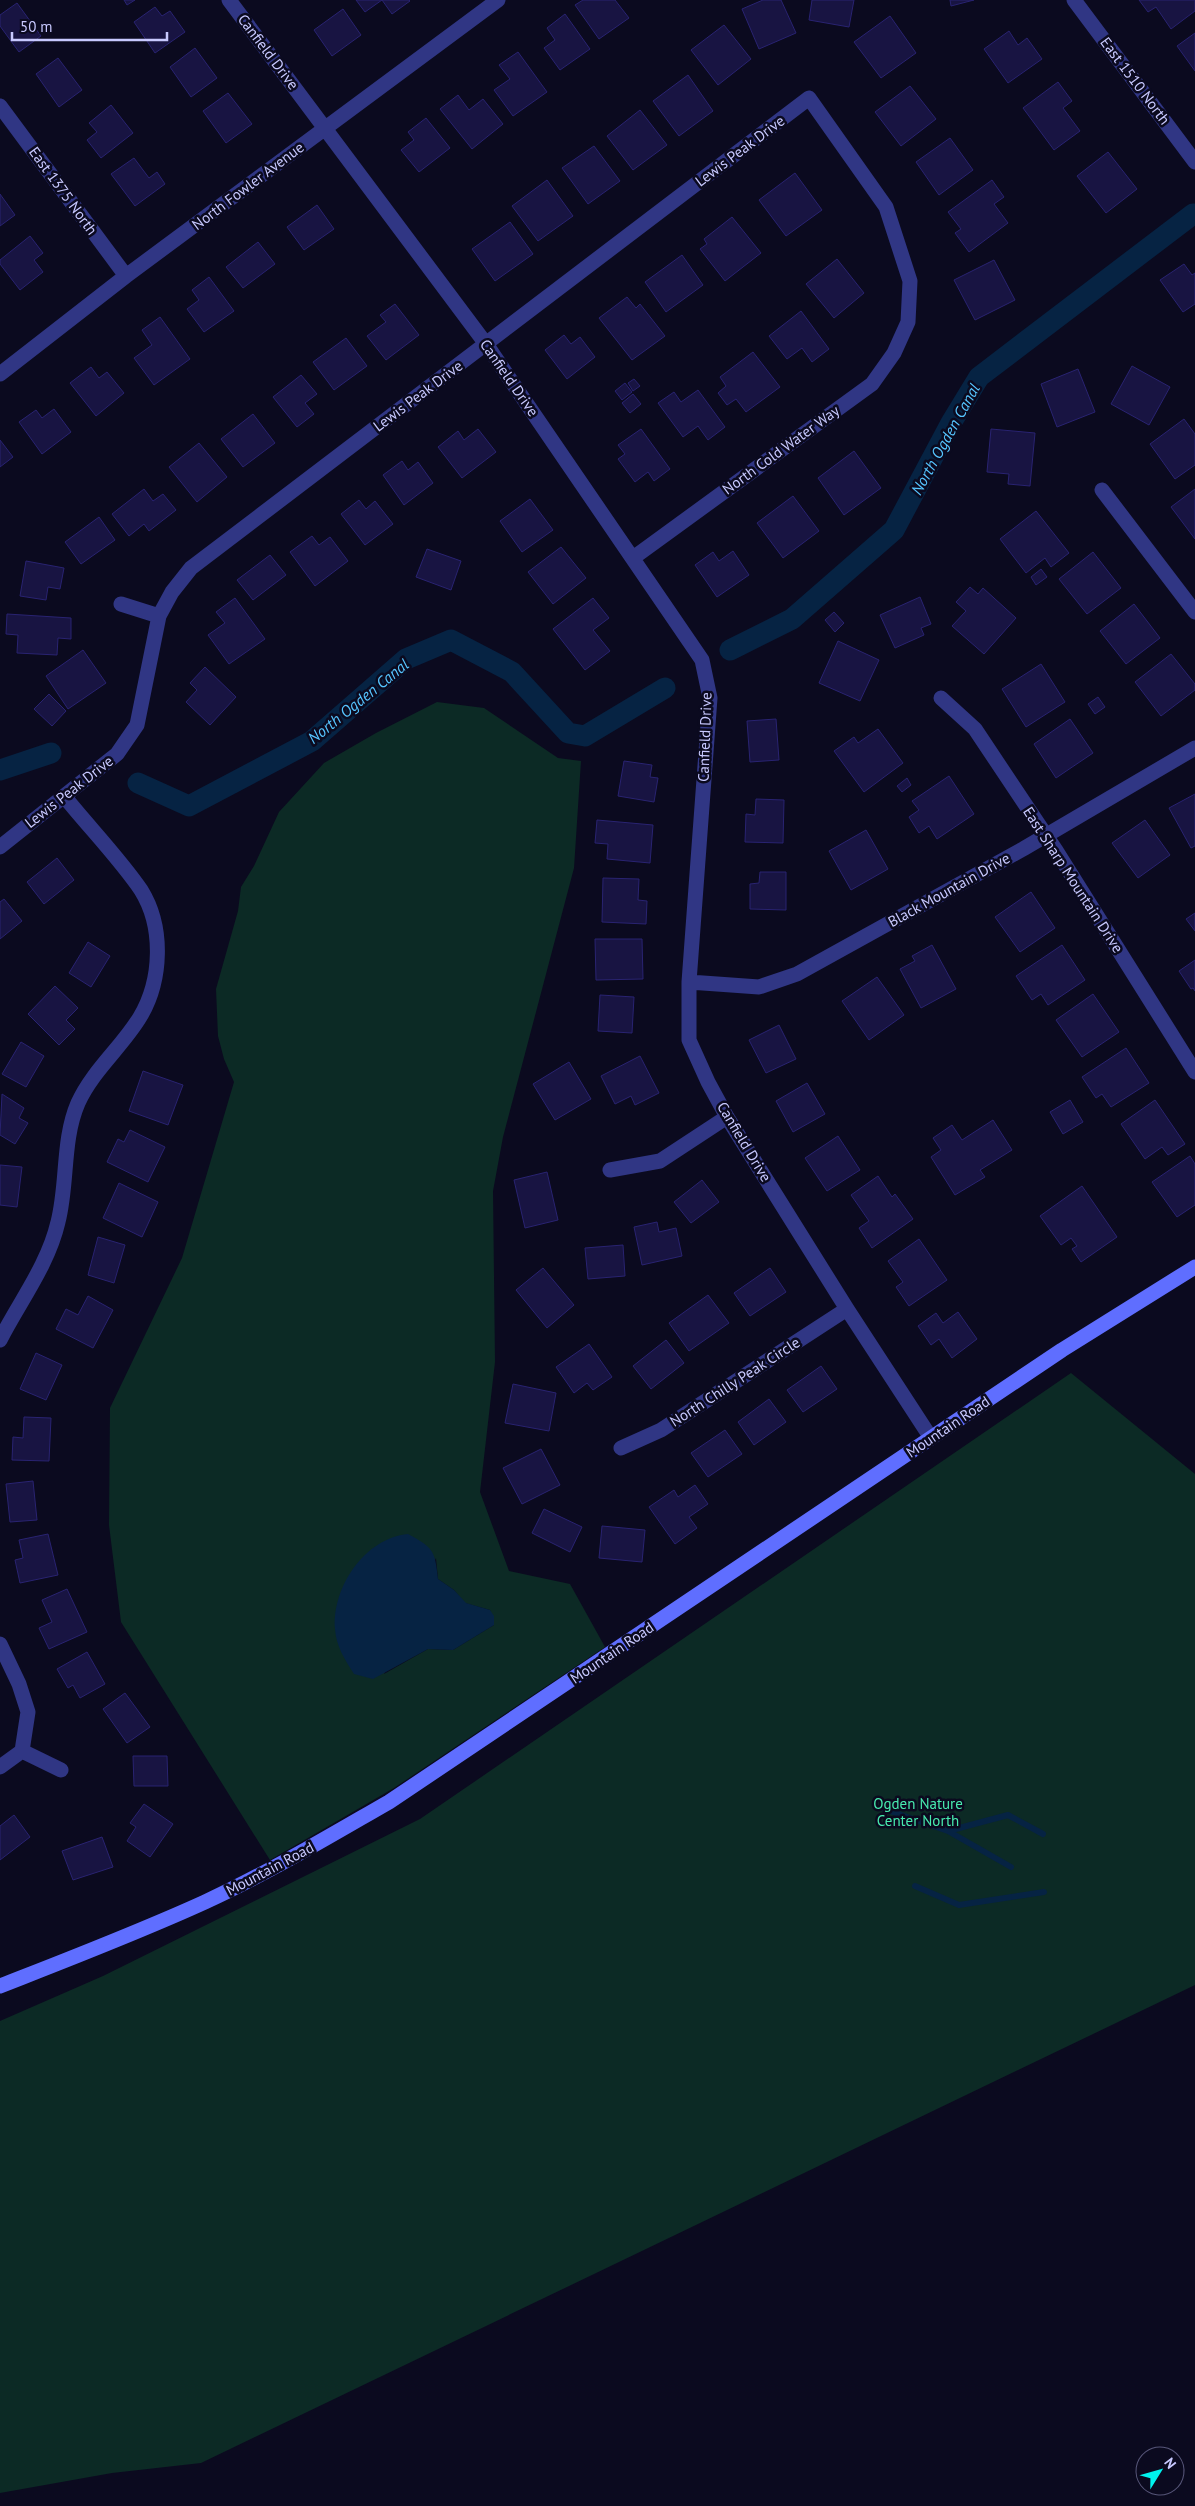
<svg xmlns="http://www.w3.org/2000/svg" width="1195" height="2506" font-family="'PT Sans',sans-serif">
<rect width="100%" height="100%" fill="#0b0a1f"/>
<path fill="#0c2a25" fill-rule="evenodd" d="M437,702L484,708L558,758L581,761L574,868L503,1137L493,1191L495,1362L480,1492L509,1571L570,1584L605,1647L394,1788L270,1860L121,1622L109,1525L110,1408L182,1258L234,1082L224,1059L218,1036L216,989L238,911L241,887L254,866L279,812L324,763L376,733ZM436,1558L438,1579L454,1590L465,1603L490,1610L494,1625L453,1650L428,1649L384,1674Z
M1071,1373L1195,1474V1985L201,2463L112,2473L0,2493V2021L103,1976L420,1819Z"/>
<path fill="#062343" d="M408,1534C434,1548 435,1551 438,1579L454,1590L466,1603L490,1610L494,1616V1625L453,1650L428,1649L373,1679L354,1674C345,1660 336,1646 335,1629C332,1587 365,1538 408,1534Z"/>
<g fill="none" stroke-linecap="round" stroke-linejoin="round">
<path stroke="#062343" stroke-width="6" d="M884,1809L948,1831L1008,1815L1043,1834
M948,1831L1011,1867
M915,1886L959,1905L1044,1892"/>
<path stroke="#062343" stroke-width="21" d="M730,650L792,619L894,530L951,423L979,377L1193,214
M0,770L51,753
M138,783L189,806L312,741L406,659L451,640L512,672L568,733L585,736L665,688"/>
</g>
<path fill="#181442" stroke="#292371" d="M124,0H135L127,5Z
M356,0H382L365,12Z
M382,0H409L410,1L392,14Z
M583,0H615L629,18L599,39L575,5Z
M763,0H781L796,33L759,49L742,9Z
M812,0H854L849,27L809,20Z
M950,0H974L951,6Z
M1139,0H1195V11L1171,29L1156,7L1148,12Z
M17,3L41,36L19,52L0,26V15Z
M155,7L162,16L170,11L185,32L155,53L134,22Z
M343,9L361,35L332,56L314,30Z
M565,14L590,49L560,70L544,48L555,40L547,28Z
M890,16L916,53L881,78L854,42Z
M724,25L751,59L718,85L691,50Z
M1009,31L1018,45L1027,38L1042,59L1008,83L984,49Z
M1195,33V71L1177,46Z
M195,48L217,78L191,97L170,67Z
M518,52L547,92L513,116L494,90L510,79L499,65Z
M58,58L82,90L59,107L36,74Z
M688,75L713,111L679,136L653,101Z
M1058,82L1072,101L1063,108L1080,131L1054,150L1023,108Z
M910,86L936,119L901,146L875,112Z
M228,93L252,124L226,143L203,111Z
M458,95L469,110L483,99L503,124L472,149L440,109Z
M111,105L133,133L101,158L87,140L97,132L89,123Z
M640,110L667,145L633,170L607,136Z
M426,118L450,148L419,172L401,150L414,140L408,132Z
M950,138L973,170L939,195L916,162Z
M594,146L620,181L588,204L562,168Z
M1108,152L1137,189L1106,213L1077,176Z
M134,158L149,178L157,172L165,184L135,206L111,174Z
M795,173L822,210L786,236L759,200Z
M547,180L573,216L538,241L512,206Z
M992,180L1004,197L994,204L1008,223L969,252L955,233L961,229L948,212Z
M0,194L15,215L0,226Z
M317,205L334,229L304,250L287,227Z
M732,217L761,253L725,281L700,249L707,244L704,239Z
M510,222L533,254L495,281L472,249Z
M30,236L43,253L34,260L43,272L20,290L0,264V260Z
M258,242L275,264L243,288L226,267Z
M682,255L703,285L666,312L645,282Z
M837,259L864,293L834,318L806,284Z
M994,260L1015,300L975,320L954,280Z
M1184,264L1192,275L1195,273V304L1183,312L1160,280Z
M209,277L234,311L204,332L187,309L199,300L192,290Z
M627,297L636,308L640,304L665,336L632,360L599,318Z
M395,304L419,335L386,360L367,336L386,322L380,315Z
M801,311L829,349L812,362L802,348L787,359L769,336Z
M160,317L190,359L154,385L134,358L152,345L142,330Z
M564,335L571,344L580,337L595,357L567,379L545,350Z
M346,338L367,366L334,390L313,362Z
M753,352L780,387L746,412L736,399L727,405L718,393L726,386L720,377Z
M1132,366L1170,387L1149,425L1111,404Z
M91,367L99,378L107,372L124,393L96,416L70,383Z
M1078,369L1095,412L1057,427L1041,384Z
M301,375L317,394L305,403L314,414L297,427L273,397Z
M634,379L640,386L633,391L628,383Z
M625,383L632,392L622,400L615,391Z
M698,390L725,427L708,440L698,426L683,437L658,403L674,392L681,402Z
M633,394L641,404L630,413L622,403Z
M54,409L71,432L42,454L19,422L36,410L42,418Z
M253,414L275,443L243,467L221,439Z
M1184,419L1195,434V465L1175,479L1150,444Z
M478,429L496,452L462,478L438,447L458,431L464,440Z
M641,429L670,469L654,481L648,472L635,482L618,459L625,454L618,445Z
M991,429L1035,433L1030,486L1008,484L1009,474L987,472Z
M0,440L13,457L0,467Z
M199,443L227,477L197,502L169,467Z
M854,451L881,488L844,515L818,478Z
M402,461L408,470L418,462L433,483L404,505L383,475Z
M144,489L153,501L163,494L176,510L149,531L144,524L129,536L112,514Z
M1195,489V539L1171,507Z
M793,496L819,531L783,558L757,523Z
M530,499L553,530L522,552L500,521Z
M359,500L366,509L375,501L393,524L365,545L341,514Z
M1036,511L1069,553L1051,567L1045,558L1026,573L1000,539Z
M99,517L115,540L81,564L65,542Z
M312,536L319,545L330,537L348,561L315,586L290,552Z
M561,547L586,578L553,604L528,572Z
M427,549L461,561L451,590L416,577Z
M733,551L749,575L717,597L695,565L713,552L719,561Z
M1093,552L1121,588L1087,614L1059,579Z
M270,555L286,575L253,600L237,580Z
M26,561L64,568L60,589L48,587L46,600L20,596Z
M1041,569L1047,577L1036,585L1031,577Z
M970,587L978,594L983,588L1016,618L984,654L952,626L966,611L956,602Z
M920,597L931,624L921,628L924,635L895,648L880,615Z
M235,598L265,639L229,664L208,635L225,623L216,612Z
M593,598L609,618L593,630L610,651L585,670L553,629Z
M1134,604L1160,638L1126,664L1100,631Z
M834,612L844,623L835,632L825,620Z
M7,614L71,618V639L58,638L57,655L17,653L18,635L6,634Z
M838,641L879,660L860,701L819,683Z
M83,650L106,683L68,709L46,676Z
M1171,654L1195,684V690L1161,716L1135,682Z
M1041,664L1065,702L1026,727L1002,689Z
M205,667L236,697L210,725L186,702L197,690L190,683Z
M49,694L66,711L52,726L34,709Z
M1098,697L1105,707L1095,714L1088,704Z
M776,719L779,760L750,762L747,721Z
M1070,719L1093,753L1056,778L1034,744Z
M878,729L903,763L864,792L834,751L854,737L858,743Z
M624,761L652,765L650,777L658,778L654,802L618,796Z
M949,776L974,814L937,839L929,826L919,833L909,817L919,810L912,801Z
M907,778L911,785L902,792L897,786Z
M1195,794V846L1191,848L1169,808Z
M756,799L784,800L783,843L745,842L746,814L755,815Z
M597,820L653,825L650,863L607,859L608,844L595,843Z
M1145,820L1170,855L1138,878L1112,843Z
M866,830L888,869L851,890L829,851Z
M57,858L74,880L44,904L27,882Z
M760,872H786V910L750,909V884L759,883Z
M603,878L639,879L638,900L647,901L646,924L602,922Z
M1031,892L1055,928L1020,952L995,917Z
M4,899L22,921L0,939V902Z
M1195,913V931L1186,919Z
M595,939H642L643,979L596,980Z
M88,942L110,956L91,987L69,973Z
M932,945L956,989L921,1008L900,969L915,961L912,956Z
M1062,945L1085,980L1048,1005L1041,994L1032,1000L1016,976Z
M1195,960V991L1193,988L1191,989L1179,971Z
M877,977L904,1015L869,1040L842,1001Z
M55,986L78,1008L66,1020L75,1029L59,1045L28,1014Z
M1093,994L1119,1032L1082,1057L1056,1020Z
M600,995L634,997L632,1033L598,1031Z
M779,1025L796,1059L766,1073L749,1040Z
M21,1042L44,1056L26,1087L2,1074Z
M1126,1048L1149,1083L1111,1107L1102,1094L1096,1098L1082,1077Z
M640,1056L659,1093L635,1105L631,1096L615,1104L601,1076Z
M569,1062L591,1099L555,1120L533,1084Z
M143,1071L183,1085L168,1125L129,1111Z
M807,1083L825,1114L793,1132L776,1101Z
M2,1094L24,1108L19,1118L28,1123L15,1144L0,1135Z
M1070,1100L1083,1122L1063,1134L1050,1112Z
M1155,1100L1185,1144L1168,1155L1162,1147L1145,1159L1121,1124Z
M993,1120L1012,1150L980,1170L985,1177L955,1195L931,1157L941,1150L933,1138L952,1125L962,1140Z
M130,1130L165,1147L148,1182L107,1162L118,1139L124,1142Z
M838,1136L860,1170L827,1191L805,1158Z
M1190,1156L1195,1164V1205L1177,1217L1152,1182Z
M0,1165L22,1167L17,1207L0,1205Z
M547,1172L558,1220L525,1228L514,1180Z
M878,1176L892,1197L895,1194L913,1219L872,1248L859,1228L869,1221L851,1195Z
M702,1180L719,1202L691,1223L674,1202Z
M119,1183L158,1202L142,1237L103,1218Z
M1082,1186L1117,1237L1081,1262L1072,1249L1077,1246L1071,1238L1061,1245L1040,1216Z
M657,1222L659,1232L676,1228L682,1256L642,1265L634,1227Z
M98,1237L125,1245L114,1283L88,1275Z
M919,1239L947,1280L909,1306L896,1287L903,1282L888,1261Z
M623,1245L625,1276L588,1279L585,1248Z
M543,1268L574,1305L547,1328L516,1290Z
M770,1268L786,1292L750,1316L734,1293Z
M708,1295L729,1323L689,1351L669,1323Z
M88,1296L113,1310L93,1348L56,1329L66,1309L78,1315Z
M958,1312L977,1339L952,1358L939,1339L931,1345L918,1326L936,1313L943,1323Z
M666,1340L684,1363L651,1389L633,1366Z
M589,1344L612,1377L593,1390L587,1383L574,1393L556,1367Z
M36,1353L62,1365L46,1400L20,1389Z
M821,1366L837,1389L803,1412L787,1390Z
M513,1384L556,1393L549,1431L505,1423Z
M769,1399L786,1422L754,1445L738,1422Z
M24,1417L51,1418L49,1461L12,1460L13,1437L23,1438Z
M725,1430L742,1454L708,1477L691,1453Z
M541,1449L560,1485L522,1504L503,1468Z
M33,1481L37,1520L10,1522L6,1484Z
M695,1485L708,1504L689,1517L697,1528L675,1544L649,1507L674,1490L678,1497Z
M544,1509L582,1527L570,1552L532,1533Z
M602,1526L645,1530L642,1562L599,1558Z
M48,1534L58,1575L20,1583L15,1560L23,1558L19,1540Z
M67,1589L87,1632L49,1649L39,1628L52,1622L42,1600Z
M87,1652L105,1684L80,1698L73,1685L68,1688L57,1669Z
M125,1693L150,1727L127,1743L103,1709Z
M133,1756H167L168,1786H134Z
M144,1804L173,1824L150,1857L127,1841L136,1827L130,1823Z
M14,1815L30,1837L0,1860V1826Z
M102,1837L113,1867L73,1880L62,1851Z"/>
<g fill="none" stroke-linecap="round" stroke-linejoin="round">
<path stroke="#303684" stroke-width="15" d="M229,0L486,344L702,660L710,698L689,982V1040L708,1082L727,1117L847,1309L931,1438
M1074,0L1195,162
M0,106L126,276
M0,374L126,276L498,0
M1102,490L1195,612
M121,604L159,616
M941,698L975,729L1057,852L1195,1072
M0,847L117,754L137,725L159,616L172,592L191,568L809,98L886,207L910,281L908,322L894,353L872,384L633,558
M689,982L759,987L797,974L1023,849L1195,748
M610,1170L660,1161L727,1117
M0,1340C20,1301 48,1265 58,1222C68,1183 62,1140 78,1103C93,1070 122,1047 140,1017C162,980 164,927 141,890C120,859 88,826 64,796
M621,1448L661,1430L847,1309
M0,1644L19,1684L28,1712L22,1751L0,1767
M22,1751L61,1770"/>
<path stroke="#5f6eff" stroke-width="15" d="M0,1986C69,1959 137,1933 205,1902C268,1873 328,1837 389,1802L1062,1350L1195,1267"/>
</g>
<g text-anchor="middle" stroke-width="5" stroke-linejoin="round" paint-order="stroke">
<g font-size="15" fill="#c8c9ff" stroke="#0b0a1f">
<text transform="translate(268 52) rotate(53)" y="5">Canfield Drive</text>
<text transform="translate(1135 81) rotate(53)" y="5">East 1510 North</text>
<text transform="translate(740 151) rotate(-37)" y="5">Lewis Peak Drive</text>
<text transform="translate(248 186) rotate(-37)" y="5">North Fowler Avenue</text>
<text transform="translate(63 191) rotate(54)" y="5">East 1375 North</text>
<text transform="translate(509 378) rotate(55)" y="5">Canfield Drive</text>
<text transform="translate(418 396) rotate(-37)" y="5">Lewis Peak Drive</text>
<text transform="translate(781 450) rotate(-36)" y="5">North Cold Water Way</text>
<text transform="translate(705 737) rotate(-88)" y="5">Canfield Drive</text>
<text transform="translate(69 792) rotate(-38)" y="5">Lewis Peak Drive</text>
<text transform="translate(1073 880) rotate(57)" y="5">East Sharp Mountain Drive</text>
<text transform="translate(949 890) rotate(-29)" y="5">Black Mountain Drive</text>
<text transform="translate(744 1142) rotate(59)" y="5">Canfield Drive</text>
<text transform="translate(735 1382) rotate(-33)" y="5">North Chilly Peak Circle</text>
<text transform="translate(948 1427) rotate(-34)" y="5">Mountain Road</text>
<text transform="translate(612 1653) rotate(-34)" y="5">Mountain Road</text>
<text transform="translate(270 1869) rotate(-28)" y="5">Mountain Road</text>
</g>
<g font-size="15" fill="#48ebaf" stroke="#0b0a1f">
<text x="918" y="1809">Ogden Nature<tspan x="918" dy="17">Center North</tspan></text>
</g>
<g font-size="16" font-style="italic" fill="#56c5ff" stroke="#0b0a1f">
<text transform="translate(945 439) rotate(-61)" y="6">North Ogden Canal</text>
<text transform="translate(358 701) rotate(-39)" y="6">North Ogden Canal</text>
</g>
</g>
<g transform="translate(1160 2471) rotate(53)"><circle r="24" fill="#0b0a1f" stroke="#575679"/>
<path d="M0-4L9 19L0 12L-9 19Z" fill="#00f3ee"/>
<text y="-8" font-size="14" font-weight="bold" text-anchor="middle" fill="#c8c9ff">N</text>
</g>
<path d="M12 32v8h155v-8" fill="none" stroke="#c8c9ff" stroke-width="2.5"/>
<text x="20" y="32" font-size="15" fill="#c8c9ff" stroke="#0b0a1f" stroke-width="4" paint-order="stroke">50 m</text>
</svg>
